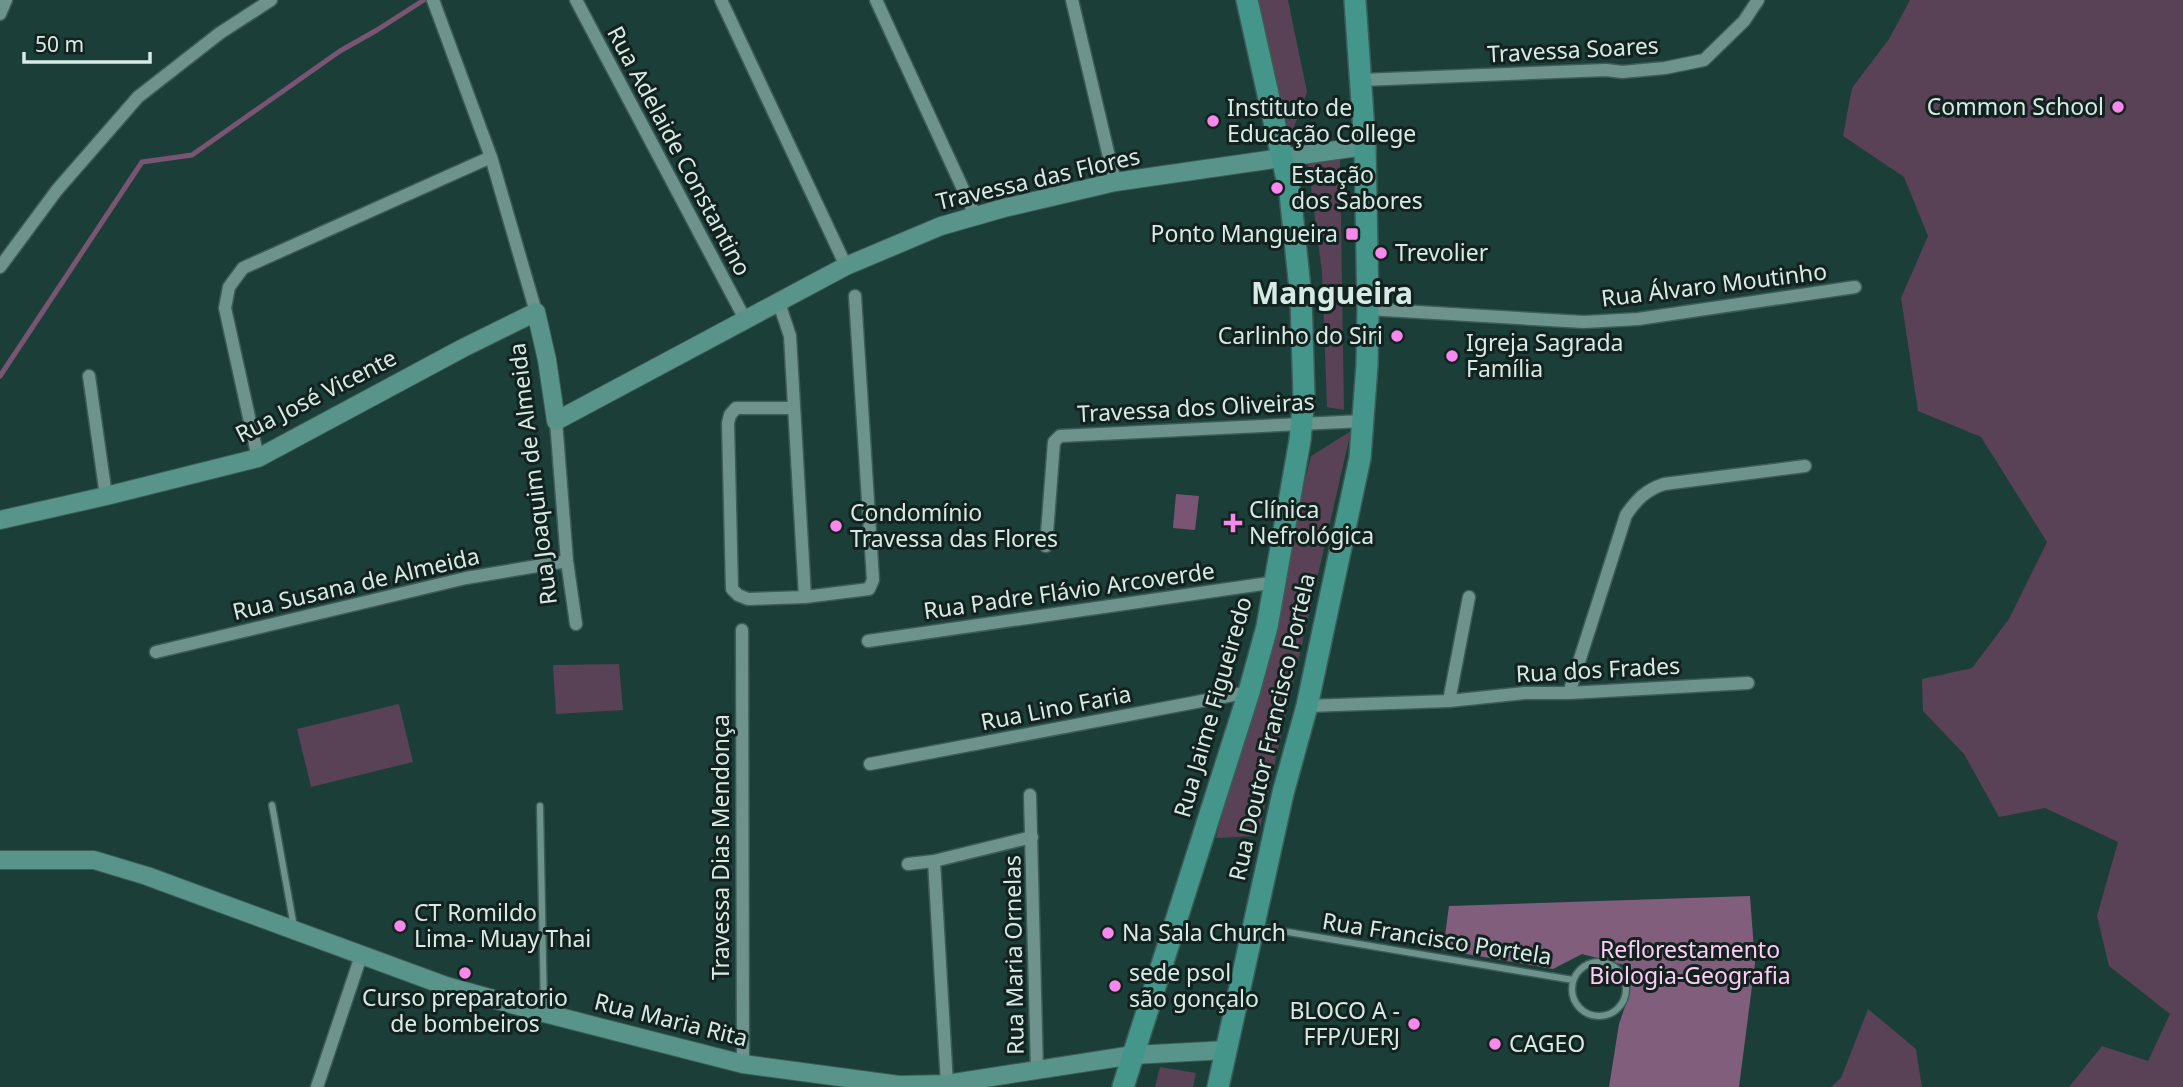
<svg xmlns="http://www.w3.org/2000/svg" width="2183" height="1087" font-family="'Noto Sans',sans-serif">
<rect width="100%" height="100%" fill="#1b3e38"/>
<path fill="#594156" d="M1258,0H1288L1307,92L1290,138Z
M1910,0H2183V1087H2069L2102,1046L2148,1061L2170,1014L2109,966L2097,916L2118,842L2045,808L1999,817L1964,754L1923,711L1922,679L1972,668L2009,619L2047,542L1981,437L1918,411L1901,298L1928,236L1904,177L1843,136L1852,88L1889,39Z
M1340,155L1344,410L1327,407L1322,272L1307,158Z
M1351,431L1258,836L1216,838L1311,456Z
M619,664L623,710L556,714L553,665Z
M399,704L413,762L311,787L297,729Z
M1868,1009L1916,1049L1922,1087H1831L1841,1078Z
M1160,1067L1196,1073L1193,1087H1155Z"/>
<path fill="#825e7d" d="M1750,896L1755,963L1739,1087H1609L1619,1024L1630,992L1624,965L1582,954L1553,969L1443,950L1449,906Z"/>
<path fill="#795573" d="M1176,494L1199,496L1195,530L1173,528Z"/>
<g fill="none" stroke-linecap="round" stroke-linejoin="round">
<path stroke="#795573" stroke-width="5" d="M0,376L142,162L192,155L340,51L377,30L424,0"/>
<g stroke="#3c5c57" stroke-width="9">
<path id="lane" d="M272,805L294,927
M540,806L544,1011
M1258,927L1573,980
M1572 989a27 27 0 1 1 54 0a27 27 0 1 1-54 0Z"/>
</g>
<g stroke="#3c5c57" stroke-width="15">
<path id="street" d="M433,0L491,157L536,312
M576,0L746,321
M721,0L846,266
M876,0L975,215
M1072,0L1115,182
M0,14L6,0
M1362,80L1606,70L1622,72L1665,68L1704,60L1744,21L1758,0
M0,267L57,190L138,97L220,33L271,0
M779,303L790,336L805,597
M1368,309L1584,322L1638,319L1855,287
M89,376L106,496
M794,408H736L730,415L728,423L732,589L738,595L748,599L805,597L869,589L873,580L855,296
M556,421L567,561L576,624
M258,458L225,308L229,287L243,268L491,157
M1046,546L1054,442L1060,436L1363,421
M742,630L743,1064
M868,641L1276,582
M156,652L466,578L567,561
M1569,693L1626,515C1637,499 1646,490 1664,484L1805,466
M1449,701L1469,597
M1307,706L1449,701L1525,693H1569L1748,683
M870,764L1249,692
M1030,795L1037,1071
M934,861L947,1084
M908,864L934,861L1032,837
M317,1087L362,953"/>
</g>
<g stroke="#3c5c57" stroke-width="20">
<path id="secondary" d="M0,520L106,496L258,458L463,348L536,312L547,360L556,421L846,266L941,226L1004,208L1115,182L1365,146
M0,860H94L147,876L446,986L544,1013L743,1064L899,1085L947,1084L1133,1055L1227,1050"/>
</g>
<g stroke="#3c5c57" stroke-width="24">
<path id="primary" d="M1123,1087L1249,692L1267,627L1300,440L1304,397L1301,298L1290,193L1247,0
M1218,1087L1283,793L1307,706L1360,458L1367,365L1368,309L1365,146L1355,0"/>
</g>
<use href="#lane" stroke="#6e938c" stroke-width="6"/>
<use href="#street" stroke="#6e938c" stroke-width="12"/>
<use href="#secondary" stroke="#59948b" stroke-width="18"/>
<use href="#primary" stroke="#45968a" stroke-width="21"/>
</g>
<g fill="#f888eb" stroke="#13221f" stroke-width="2.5">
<circle cx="2118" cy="107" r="7"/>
<circle cx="1213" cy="121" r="7"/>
<circle cx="1277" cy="188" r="7"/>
<rect x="1345" y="227" width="14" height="14" rx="3.5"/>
<circle cx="1381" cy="253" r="7"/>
<circle cx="1397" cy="336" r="7"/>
<circle cx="1452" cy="356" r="7"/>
<path d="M1229.5 512.5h7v7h7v7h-7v7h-7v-7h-7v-7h7z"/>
<circle cx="836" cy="526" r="7"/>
<circle cx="400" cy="926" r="7"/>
<circle cx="1108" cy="933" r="7"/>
<circle cx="465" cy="973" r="7"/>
<circle cx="1115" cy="986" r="7"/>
<circle cx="1414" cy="1024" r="7"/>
<circle cx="1495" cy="1044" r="7"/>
</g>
<g text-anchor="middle" stroke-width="6" stroke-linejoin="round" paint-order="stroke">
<g font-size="23" fill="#d7ebe6" stroke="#13221f">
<text transform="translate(1573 50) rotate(-3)" y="8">Travessa Soares</text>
<text transform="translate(679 151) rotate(62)" y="8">Rua Adelaide Constantino</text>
<text transform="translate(1038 179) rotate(-13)" y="8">Travessa das Flores</text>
<text transform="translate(1714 285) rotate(-7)" y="8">Rua Álvaro Moutinho</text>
<text transform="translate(316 396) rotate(-27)" y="8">Rua José Vicente</text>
<text transform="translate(1196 408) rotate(-3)" y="8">Travessa dos Oliveiras</text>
<text transform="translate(533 474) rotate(-97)" y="8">Rua Joaquim de Almeida</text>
<text transform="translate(356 584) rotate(-13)" y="8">Rua Susana de Almeida</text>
<text transform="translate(1069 591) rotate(-8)" y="8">Rua Padre Flávio Arcoverde</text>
<text transform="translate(1598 670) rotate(-3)" y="8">Rua dos Frades</text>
<text transform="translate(1213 707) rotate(-74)" y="8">Rua Jaime Figueiredo</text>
<text transform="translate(1056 708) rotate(-11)" y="8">Rua Lino Faria</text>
<text transform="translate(1272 727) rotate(-77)" y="8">Rua Doutor Francisco Portela</text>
<text transform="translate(721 847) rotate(-90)" y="8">Travessa Dias Mendonça</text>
<text transform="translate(1437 939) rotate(9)" y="8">Rua Francisco Portela</text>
<text transform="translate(1014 955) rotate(-91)" y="8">Rua Maria Ornelas</text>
<text transform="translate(671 1020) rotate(14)" y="8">Rua Maria Rita</text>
</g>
<g font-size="23" fill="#d7ebe6" stroke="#13221f" text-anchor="start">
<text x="2104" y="115" text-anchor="end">Common School</text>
<text x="1227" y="116">Instituto de<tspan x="1227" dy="26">Educação College</tspan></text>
<text x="1291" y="183">Estação<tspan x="1291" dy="26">dos Sabores</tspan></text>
<text x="1338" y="242" text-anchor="end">Ponto Mangueira</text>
<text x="1395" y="261">Trevolier</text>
<text x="1383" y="344" text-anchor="end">Carlinho do Siri</text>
<text x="1466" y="351">Igreja Sagrada<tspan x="1466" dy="26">Família</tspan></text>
<text x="1249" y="518">Clínica<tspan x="1249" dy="26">Nefrológica</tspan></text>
<text x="850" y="521">Condomínio<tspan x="850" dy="26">Travessa das Flores</tspan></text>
<text x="414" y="921">CT Romildo<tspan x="414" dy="26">Lima- Muay Thai</tspan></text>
<text x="1122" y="941">Na Sala Church</text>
<text x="1129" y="981">sede psol<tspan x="1129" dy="26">são gonçalo</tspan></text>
<text x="465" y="1006" text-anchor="middle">Curso preparatorio<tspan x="465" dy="26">de bombeiros</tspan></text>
<text x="1400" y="1019" text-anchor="end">BLOCO A -<tspan x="1400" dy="26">FFP/UERJ</tspan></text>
<text x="1509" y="1052">CAGEO</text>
</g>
<g font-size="23" fill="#fecdf6" stroke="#13221f">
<text x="1690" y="958">Reflorestamento<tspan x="1690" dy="26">Biologia-Geografia</tspan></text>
</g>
<g font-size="30" font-weight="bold" fill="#d7ebe6" stroke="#13221f">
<text x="1332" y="304">Mangueira</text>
</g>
</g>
<path d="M24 52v10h126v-10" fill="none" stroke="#d7ebe6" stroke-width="3.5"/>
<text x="35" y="52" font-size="21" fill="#d7ebe6" stroke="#13221f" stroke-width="5" paint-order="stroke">50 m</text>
</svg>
